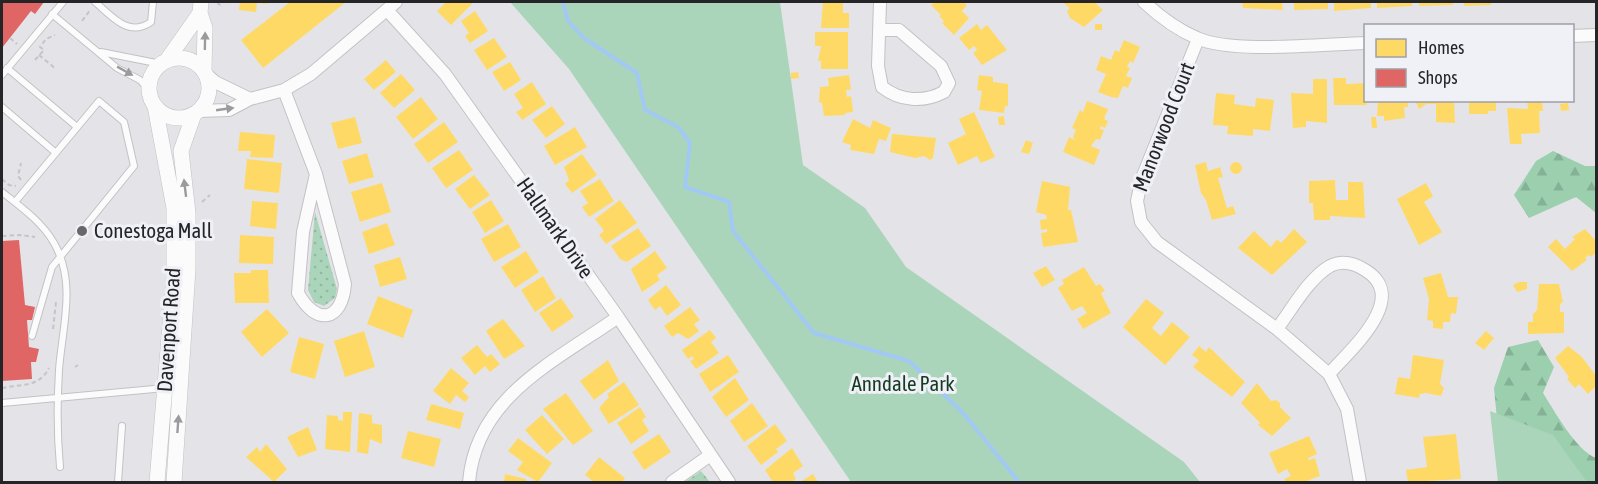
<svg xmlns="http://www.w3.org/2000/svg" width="1598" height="484" font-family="'Asap Condensed',sans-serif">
<defs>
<pattern id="grass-dots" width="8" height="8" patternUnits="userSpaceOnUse" patternTransform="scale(1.5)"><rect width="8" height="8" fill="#abd5ba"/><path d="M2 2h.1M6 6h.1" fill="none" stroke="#93b7a0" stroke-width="1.8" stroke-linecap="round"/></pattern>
<pattern id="forest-firs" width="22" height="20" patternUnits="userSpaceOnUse" patternTransform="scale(1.5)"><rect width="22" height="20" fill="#9bcfae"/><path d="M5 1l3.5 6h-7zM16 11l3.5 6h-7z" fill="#85b296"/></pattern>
</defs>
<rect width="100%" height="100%" fill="#e4e4e8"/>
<path fill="url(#grass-dots)" d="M315,212L337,289L335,298L324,306L314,302L308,290Z
M701,471L710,482H685Z"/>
<path fill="url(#forest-firs)" d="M1553,151L1585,166H1596V213L1576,197L1529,218L1514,195L1536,161Z
M1538,340L1554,367L1543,393C1555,412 1576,450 1596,458V482H1503L1494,388L1508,347Z"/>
<path fill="#abd5ba" d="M510,2H780L803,165L865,208L906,267L1184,462L1200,482H851L569,69Z
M1490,411L1553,435L1587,482H1498Z"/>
<path fill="#ffd966" d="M240,2H267V4L257,3L256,12L239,10Z
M290,2H346L263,68L241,40Z
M446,2H474L451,25L437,11Z
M823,2H843V13H849V28H821Z
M935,2H963L967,5L962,11L969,18L954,35L942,23L944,21L939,16L941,15L931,5Z
M1062,2H1094L1103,10L1084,27L1070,18L1067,11L1070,8Z
M1242,2H1282L1283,10L1243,8Z
M1294,2H1328V9L1294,10Z
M1334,2H1371V8L1334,11Z
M1377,2H1412V6L1377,8Z
M1419,2H1453V5L1419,6Z
M1464,2H1491V5L1464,6Z
M475,11L488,31L470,43L465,36L469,33L461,21Z
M977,24L981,30L987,25L1007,50L982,65L973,53L977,50L974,46L969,50L959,38Z
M1095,24H1102V30H1095Z
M815,32H848V69H821V61H818L821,46H815Z
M494,38L507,57L487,70L474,50Z
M1124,40L1140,47L1133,63L1130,61L1127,67L1130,68L1126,76L1132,78L1128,88L1123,86L1118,98L1111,97L1098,92L1106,74L1096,70L1101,56L1111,60L1115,50L1119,52Z
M386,60L396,72L374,90L364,79Z
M510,62L521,80L504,91L492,72Z
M798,72L799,78L791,79V73Z
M401,74L415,90L394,108L380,93Z
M849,75L851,90H846L847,97L851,96L853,112L845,113V115L824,116L822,103L819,102L820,87L829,86L828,78Z
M979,75L993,77V82L1008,84V106H1005L1004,113L979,110L982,91L977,90Z
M1333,78H1346V84L1366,83L1367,105H1334Z
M1313,79H1327V123L1306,121V127L1293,128L1291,93L1313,94Z
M532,82L546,104L522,120L516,112L523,108L514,94Z
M1216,93L1235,95L1234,104L1255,107L1256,98L1274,100L1270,131L1253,129V136L1227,134L1228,126L1213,125Z
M421,97L438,119L413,139L396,117Z
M1378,100H1408V107H1404L1405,118L1384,121V116H1377Z
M1415,100H1454L1455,123L1436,122V104H1426L1419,109Z
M1469,100H1496V111H1488V114H1469Z
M1527,100H1542L1543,111H1539L1540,133L1521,134L1522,144H1510L1507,108L1528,109Z
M1087,101L1108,109L1104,119L1108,121L1105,128L1101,126L1100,129L1104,130L1100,140L1096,139L1091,146L1100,150L1094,165L1063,152L1069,137L1075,140L1073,137L1076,130L1072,128L1080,110L1083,112Z
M1568,103L1569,110L1561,111L1560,104Z
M552,106L565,124L546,138L532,120Z
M974,112L995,157L981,163L977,156L958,165L948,143L966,134L959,119Z
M1004,116L1005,125H999L998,117Z
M355,117L362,143L338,149L331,123Z
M1371,117H1376L1377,128H1372Z
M853,119L870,128L873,120L891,128L886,141L879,139L874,154L850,150L851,145L842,142Z
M444,122L458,142L428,163L414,144Z
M575,127L587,147L555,165L544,146Z
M240,132L275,135L273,158L250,157L251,151H238Z
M892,134L936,138L933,158L930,160L924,156L915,158L890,152Z
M1026,140L1033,143L1029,154L1021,152Z
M459,150L473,170L446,188L432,168Z
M367,153L374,177L349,184L342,161Z
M582,154L597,175L572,193L565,184L569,180L564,167Z
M247,159L282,163L279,193L244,189Z
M1230 168a6 6 0 1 1 12 0a6 6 0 1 1-12 0Z
M1206,162L1208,171L1220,167L1223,177L1218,178L1227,208L1233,206L1236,214L1212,220L1206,200L1201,193L1195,165Z
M474,175L490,195L470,209L455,189Z
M600,179L614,201L589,217L582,207L588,203L580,191Z
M1335,180L1336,200H1348V182H1363L1365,218L1330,216V220H1314L1313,203H1309V181Z
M1042,181L1070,187L1068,210H1071L1078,242L1043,247L1041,233L1047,232V229L1041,230L1040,220L1047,219L1046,215L1036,212Z
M382,183L391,212L360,222L351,192Z
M1426,183L1433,196L1424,202L1442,232L1419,245L1397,199Z
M491,200L504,221L485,233L472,212Z
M620,200L637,223L606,244L599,235L604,231L595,219Z
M252,201L278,203L276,229L250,226Z
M387,223L395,245L369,254L362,232Z
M508,224L521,247L494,262L481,239Z
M638,228L651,246L627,262L620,259L611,246Z
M1294,229L1307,242L1272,275L1238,248L1254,231L1271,247L1277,239L1281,243Z
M1585,229L1596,241V252L1591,257L1589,255L1585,258L1587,260L1572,271L1548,247L1556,239L1565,249L1575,239L1572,237Z
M240,235L274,237L273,264L239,263Z
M526,251L539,272L515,288L501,267Z
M655,251L667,268L657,275L660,280L642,292L631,269Z
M400,257L407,279L380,287L374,265Z
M1046,266L1055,280L1042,287L1033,273Z
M1084,267L1096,286L1100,284L1105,291L1101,293L1111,313L1083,329L1077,319L1087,313L1082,306L1072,311L1058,288L1064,284L1062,280Z
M251,270H268L269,303H235L234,273H251Z
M1441,273L1448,297H1458L1456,314L1451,313L1450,322H1443V329L1433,328V321L1427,320L1429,299L1423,278Z
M543,276L556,298L535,312L521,290Z
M1519,282H1527V289L1517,292L1513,285Z
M1539,284H1559L1563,302L1560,304V312H1564V333L1528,334V322H1533V314L1537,310Z
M666,285L681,305L667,316L660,306L655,310L648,300Z
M378,296L413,310L403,338L367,324Z
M561,298L574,317L552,332L539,313Z
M1146,299L1164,313L1152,328L1161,336L1172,322L1190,337L1165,365L1123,327Z
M690,307L700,320L694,324L699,331L688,339L678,333L672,337L664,326Z
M267,309L289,333L262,357L241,332Z
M503,319L525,346L504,359L486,331Z
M710,330L716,338L711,342L719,353L696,369L690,361L694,359L692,356L688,359L682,350Z
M364,331L375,367L345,377L334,341Z
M1486,331L1494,338L1484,350L1475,343Z
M299,337L324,344L315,379L290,372Z
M477,345L487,357L491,354L500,364L490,372L485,366L475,375L461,358Z
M1199,346L1206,352L1209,347L1245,382L1232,397L1193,367L1199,360L1192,355Z
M1568,346L1582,357L1596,376V386L1588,394L1579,384L1575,388L1567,379L1569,377L1555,358Z
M728,355L739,372L710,392L699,374Z
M1413,355L1444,360L1440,384L1444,388L1441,396L1426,393L1420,394L1419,398L1395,394L1398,377L1410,379Z
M608,360L619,381L594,400L580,381Z
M451,368L469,383L462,391L469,397L465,402L456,395L450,404L433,391Z
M735,378L749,400L726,417L712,397Z
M624,382L639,405L609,424L599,408L609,397L607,394Z
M1257,383L1271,401L1276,400L1280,403V407L1291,418L1272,436L1258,425L1260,423L1241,403Z
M566,393L593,431L573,445L543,409Z
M752,403L768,426L744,442L730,421Z
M431,404L464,413L460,429L426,420Z
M640,407L646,417L642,420L649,431L631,444L617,423Z
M343,412H352L350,452L325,449L327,415L338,416V420L343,421Z
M359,413L372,415V423L382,425V444L370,439L368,454L357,452Z
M542,415L564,439L547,454L525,430Z
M775,424L787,441L776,449L778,452L761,465L747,446Z
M308,427L317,450L298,457L287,437Z
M408,431L441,439L434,467L401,458Z
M659,434L671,452L644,470L632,452Z
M1456,434L1461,479L1408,482L1406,470L1427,467L1423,437Z
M1309,436L1317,454L1308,458L1309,460L1315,458L1320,476L1304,482H1286L1284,479L1291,476L1287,469L1278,474L1269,453Z
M518,438L552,463L538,482L517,470L523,462L508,451Z
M266,444L287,469L274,482L246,457L257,447L260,452Z
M792,448L803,466L793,473L796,479L791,482H773L765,470Z
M599,457L625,478L622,482H594L585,475Z
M505,474L526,479V482H504Z
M813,474L818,482H800Z"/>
<path fill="#e06666" d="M2,2H44L35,14L31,11L2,48Z
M19,240L25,305L35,307L32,320H27L29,347L39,349L36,362H31L32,379L2,381V241Z"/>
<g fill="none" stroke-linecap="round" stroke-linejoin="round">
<path stroke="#a2c9f4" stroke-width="4" d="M563,2L568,21L584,38L637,73L645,110L678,127L690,143L685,187L729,202L733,231L814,333L909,361L963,413L1019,482"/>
<g stroke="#c2c2c5" stroke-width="8">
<path id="service" d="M95,2C112,16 128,38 151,22L153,2
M52,14L117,68L140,80L149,90
M101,52L161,64
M7,68L77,127
M2,75L63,2
M2,107L56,153
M2,192C21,207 42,222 54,243C77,283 62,328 59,370C57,403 57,435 60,467
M15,202L99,101L124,122L134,166L52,267L32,336
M2,403L165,388
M118,482L122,426"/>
</g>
<g stroke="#c2c2c5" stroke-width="14">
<path id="minor" d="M880,2L878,66L882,87C900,101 923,103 944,92L949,83L941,66L899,30H880
M1144,2C1159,16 1178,30 1197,38C1232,54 1324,44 1366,43
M387,10L445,74L618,317L729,482
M1572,36L1596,35
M1198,39L1142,178L1137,201L1141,222L1157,242L1277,329L1329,374L1347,409L1360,482
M206,74L215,82L250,99
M284,90L316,174L345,284C342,322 316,326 298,293L303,232L316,174
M198,111L229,110L250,99L284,90L311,74L396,2
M1277,329C1292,309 1308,279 1330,266C1342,260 1354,263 1365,270C1411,298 1350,350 1329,374
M469,482C476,397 554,362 618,317
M672,482L709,456"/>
</g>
<g stroke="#c2c2c5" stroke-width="16">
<path id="tertiary" d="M201,2L200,13L205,28L204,70
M149 88a30 30 0 1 1 60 0a30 30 0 1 1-60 0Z
M167,60L200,13
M155,106L174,208V278L157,482
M174,482L188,269V213L181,151L194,114"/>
</g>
<path stroke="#c5c5c6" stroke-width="2" stroke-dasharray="4.5 3" stroke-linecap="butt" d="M217,2L221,6
M82,21L91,9
M10,38L17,44
M39,55L56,69
M35,60L44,50L40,47L46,39L55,35
M2,179L9,185L16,186
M21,180L18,176L21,163
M202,202L210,195
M2,236L20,235L35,237
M53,329L56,302
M75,367L78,365
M2,388C20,384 39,388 49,368"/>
<use href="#service" stroke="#fbfbfc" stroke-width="6"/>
<use href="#minor" stroke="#fbfbfc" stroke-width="12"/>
<use href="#tertiary" stroke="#fbfbfc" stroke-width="15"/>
</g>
<defs><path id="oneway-solid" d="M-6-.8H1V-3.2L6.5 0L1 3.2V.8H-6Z" transform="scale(1.5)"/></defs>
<g fill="#9b9b9d">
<use href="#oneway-solid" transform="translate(205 41) rotate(-89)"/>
<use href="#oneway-solid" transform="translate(125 71) rotate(29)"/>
<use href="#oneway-solid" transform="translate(225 109) rotate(-8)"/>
<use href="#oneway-solid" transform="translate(185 188) rotate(-97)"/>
<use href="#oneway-solid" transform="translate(178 424) rotate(-86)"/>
</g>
<circle fill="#68686b" stroke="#f0f0f7" stroke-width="2" cx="82" cy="231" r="6"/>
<g text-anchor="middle" stroke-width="6" stroke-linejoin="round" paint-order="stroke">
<g font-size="21" fill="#252528" stroke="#f0f0f7">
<text transform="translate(1164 127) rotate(-69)" y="7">Manorwood Court</text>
<text transform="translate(555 228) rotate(55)" y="7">Hallmark Drive</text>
<text transform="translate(169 330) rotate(-86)" y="7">Davenport Road</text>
</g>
<g font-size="21" fill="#252528" stroke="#f0f0f7" text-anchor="start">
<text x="94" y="238">Conestoga Mall</text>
</g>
<g font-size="21" fill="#143c22" stroke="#f0f0f7">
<text x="903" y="391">Anndale Park</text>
</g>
</g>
<rect width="1598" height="484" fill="none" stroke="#252528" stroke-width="6"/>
<rect x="1364" y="24" width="210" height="78" fill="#f0f0f7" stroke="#9f9fa4" stroke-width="1.5"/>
<rect x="1376" y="39" width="30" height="18" fill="#ffd966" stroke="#9f9fa4" stroke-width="1.5"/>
<text x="1418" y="54" font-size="18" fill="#252528">Homes</text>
<rect x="1376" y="69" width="30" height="18" fill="#e06666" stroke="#9f9fa4" stroke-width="1.5"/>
<text x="1418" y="84" font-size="18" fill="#252528">Shops</text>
</svg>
